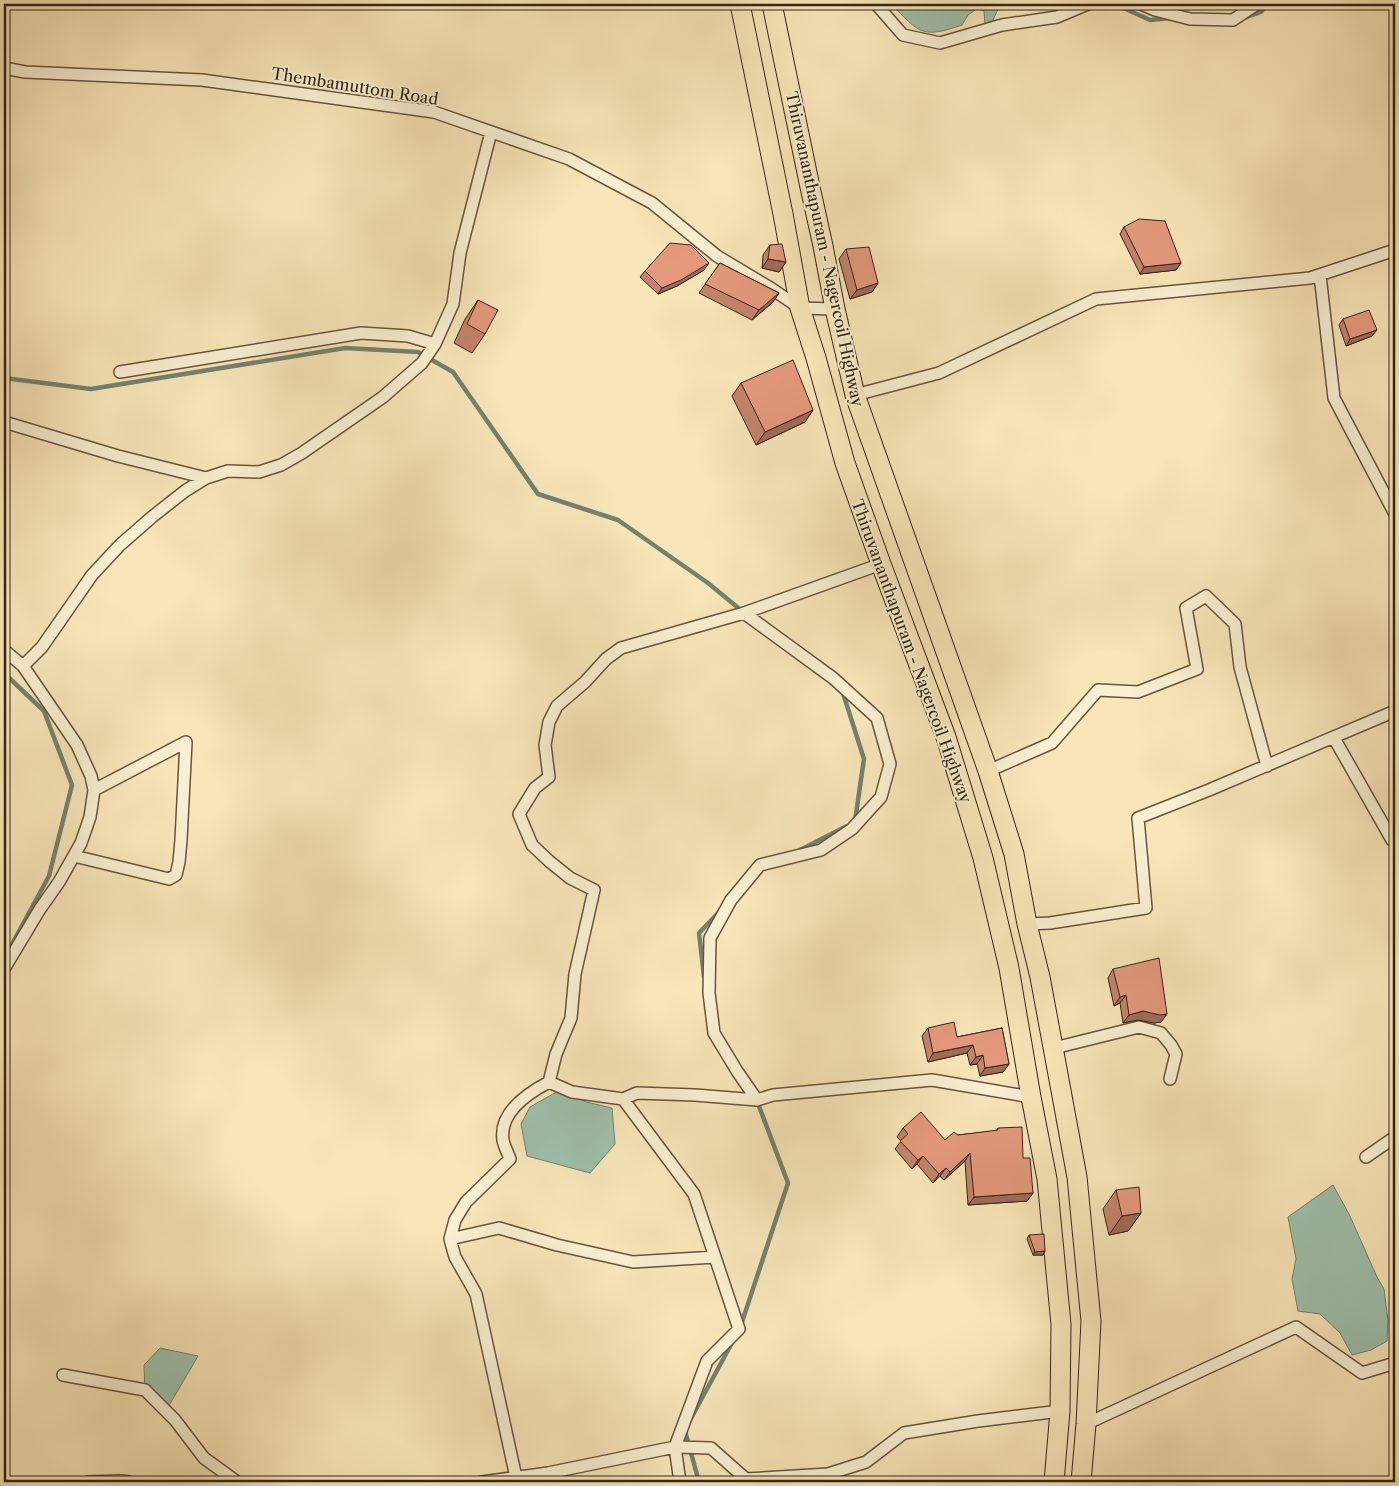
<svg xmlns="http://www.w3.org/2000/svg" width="1399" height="1486" font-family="'Libre Caslon Text',serif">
<rect width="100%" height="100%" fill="#f8e6b8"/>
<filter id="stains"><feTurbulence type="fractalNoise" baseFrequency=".004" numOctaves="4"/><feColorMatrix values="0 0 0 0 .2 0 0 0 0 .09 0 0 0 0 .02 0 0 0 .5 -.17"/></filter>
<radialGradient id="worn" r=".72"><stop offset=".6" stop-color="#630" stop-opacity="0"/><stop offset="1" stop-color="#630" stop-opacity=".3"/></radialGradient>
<path fill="#9ec0ab" stroke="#748270" d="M891,4H1005L1000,5L993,20L985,24L984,11L978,8L968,15L962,25C921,39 920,33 891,4Z
M560,1090L586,1102L612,1108L615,1144L590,1173L527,1156L521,1124L530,1107Z
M1333,1185L1349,1214L1377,1277L1384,1289L1388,1321L1387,1341L1371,1350L1352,1355L1340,1333L1320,1314L1298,1311L1292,1279L1296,1259L1288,1217Z
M160,1348L198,1356L167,1409L145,1394L144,1365Z"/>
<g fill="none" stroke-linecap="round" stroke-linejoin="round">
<path stroke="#748270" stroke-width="4.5" d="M1103,4L1119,6L1150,20L1171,18
M1244,18L1261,12L1267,4
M4,378L91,389L345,348L418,352L453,372L538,494L618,520L708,583L742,611
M4,673L44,711L72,785L49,876L4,959
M842,690L864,759L855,821
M800,850L847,826
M704,977L699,933L720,911
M741,1325L788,1183L757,1101
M689,1422L733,1341
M685,1431L699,1482"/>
<g stroke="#665440" stroke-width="14">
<path id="street" d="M876,4L903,35L940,43L1002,25L1057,17L1088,4
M1141,4L1155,10L1190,19L1233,20L1257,4
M4,68L25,72L202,80L434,112L569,159L652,203L717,256L772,289L800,308L835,309
M1320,275L1334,398L1395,514
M120,372L361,333L408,336L435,344
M855,395L939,373L1096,299L1310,278L1395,250
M4,422L118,456L206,478
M744,613L833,678L877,718L890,764L881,797L852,829L821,850L760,865L731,900L710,938L709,993L714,1033L737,1071L757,1100
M4,650L23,666L77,745L91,776L94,790L90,817L81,843L59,882L40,909L4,969
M23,666L42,647L92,575L120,545L152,517L185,491L206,478L228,471L259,472L281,465L302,453L383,397L422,363L435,344L453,304L460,253L491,132
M1334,738L1392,840L1395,842
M988,771L1052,743L1098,690L1138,692L1197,669L1186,608L1206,596L1235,624L1240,667L1267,766
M74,856L169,879L176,875L179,862L181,840L186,742L94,790
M1027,924L1050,923L1146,908L1138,818L1209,790L1395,711
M1054,1048L1139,1027L1161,1033L1171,1045L1176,1054L1170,1079
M549,1082L572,1092L623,1099L637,1093L695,1095L757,1100L773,1095L932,1080L1031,1097
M623,1099L694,1194L739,1329L707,1361L675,1447L680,1482
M1366,1157L1395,1137
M450,1239L499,1228L557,1245L633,1262L715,1257
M63,1375L145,1390L175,1420L204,1458L237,1482
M1086,1424L1296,1327L1362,1373L1395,1363
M88,1482L121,1481L129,1482
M482,1482L548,1473L675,1447L711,1448L746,1479L828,1474L866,1462L904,1433L978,1421L1060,1411
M517,1482L476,1294L455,1257L450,1239L455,1220L466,1202L510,1159C508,1153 504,1146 503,1140C499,1113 528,1093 549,1082L556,1054L571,1018L575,974L594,890L570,878L549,861L532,845L519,814L535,788L549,777L545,745L549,722L557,706L585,682L606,659L621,648L744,613L881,564"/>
</g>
<g stroke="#352418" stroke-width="21">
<path id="primary" d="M740,4L783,214L800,308L816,358L845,463L881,564L946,737L983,858L1009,968L1031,1097L1047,1179L1061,1324L1060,1411L1054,1482
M772,4L810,187L823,246L835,309L855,395L988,771L1014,854L1027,924L1040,977L1077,1177L1091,1321L1086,1424L1081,1482"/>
</g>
<use href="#street" stroke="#faefd1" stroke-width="11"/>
<use href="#primary" stroke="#f8e6b8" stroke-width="19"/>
</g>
<path fill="#c4846b" stroke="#352418" d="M1124,227L1181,263L1176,270L1140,274L1120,234Z
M770,245L786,262L779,272L762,268L763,255Z
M846,249L878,283L872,292L850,299L839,259Z
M720,263L779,293L773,302L752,320L699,293Z
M704,270L677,286L658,294L640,277L645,271Z
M478,300L485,334L472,353L454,343L465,319Z
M1343,319L1372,336L1346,346L1339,325Z
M741,383L813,410L805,422L756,445L732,396Z
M1113,969L1167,1014L1161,1022L1154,1023L1138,1020L1123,1023L1120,1003L1114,1006L1108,978Z
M928,1028L957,1037L1002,1028L1009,1064L1003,1072L980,1076L977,1064L970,1065L967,1053L928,1062L922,1036Z
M903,1128L945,1140L958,1135L996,1131L998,1128L1023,1158L1033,1193L1027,1201L968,1205L965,1161L944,1180L940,1176L933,1183L917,1164L912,1169L895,1149L901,1141L897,1137Z
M1116,1190L1141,1213L1128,1231L1109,1235L1103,1209Z
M1029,1235L1045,1251L1043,1255H1033L1027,1239Z"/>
<path fill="#a06b57" stroke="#352418" d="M768,259L786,262L779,272L762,268Z
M709,263L704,270L677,286L658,294L662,288Z
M1181,263L1176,270L1140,274L1144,267Z
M878,283L872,292L850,299L857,290Z
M779,293L773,302L752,320L759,310Z
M1377,330L1372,336L1346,346L1350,339Z
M813,410L805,422L756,445L765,432Z
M1126,995L1120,1003L1114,1006L1120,997Z
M1143,1011L1167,1014L1161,1022L1154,1023L1138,1020L1123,1023L1129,1015Z
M973,1045L967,1053L928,1062L933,1053Z
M983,1055L977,1064L970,1065L976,1057Z
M1009,1064L1003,1072L980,1076L985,1068Z
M970,1153L965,1161L944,1180L950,1172Z
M923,1156L917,1164L912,1169L918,1160Z
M946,1168L940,1176L933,1183L939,1174Z
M1033,1193L1027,1201L968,1205L974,1197Z
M1141,1213L1128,1231L1109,1235L1122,1216Z
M1045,1251L1043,1255H1033L1035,1252Z"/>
<path fill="#e4997c" stroke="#352418" d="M1139,219L1165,221L1181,263L1144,267L1124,227Z
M670,243L691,245L709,263L681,280L662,288L645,271Z
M782,244L786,262L768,259L770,245Z
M869,247L878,283L857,290L846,249Z
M720,263L779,293L759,310L705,284Z
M478,300L498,310L485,334L467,324Z
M1369,310L1377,330L1350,339L1343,319Z
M793,360L813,410L765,432L741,383Z
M1159,958L1167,1014L1160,1015L1143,1011L1129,1015L1126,995L1120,997L1113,969Z
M954,1022L957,1037L1002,1028L1009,1064L985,1068L983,1055L976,1057L973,1045L933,1053L928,1028Z
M921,1112L945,1140L954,1132L958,1135L998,1130V1128L1022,1127L1023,1158H1030L1033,1193L974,1197L970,1153L950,1172L946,1168L939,1174L923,1156L918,1160L900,1141L908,1134L903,1128Z
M1139,1187L1141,1213L1122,1216L1116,1190Z
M1044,1234L1045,1251L1035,1252L1029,1235Z"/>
<g text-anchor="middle" stroke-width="4" stroke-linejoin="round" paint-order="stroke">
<g font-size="16" fill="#352418" stroke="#faefd1">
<text transform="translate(355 86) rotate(9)" y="6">Thembamuttom Road</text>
<text transform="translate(825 249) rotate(78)" y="6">Thiruvananthapuram - Nagercoil Highway</text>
<text transform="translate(912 651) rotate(70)" y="6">Thiruvananthapuram - Nagercoil Highway</text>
</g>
</g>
<rect width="1399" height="1486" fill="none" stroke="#f8e6b8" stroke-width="20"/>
<rect x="5" y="5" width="1389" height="1476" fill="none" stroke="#352418" stroke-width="2.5"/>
<rect x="10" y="10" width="1379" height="1466" fill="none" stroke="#352418"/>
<rect width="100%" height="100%" filter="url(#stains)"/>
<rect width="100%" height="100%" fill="url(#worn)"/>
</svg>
